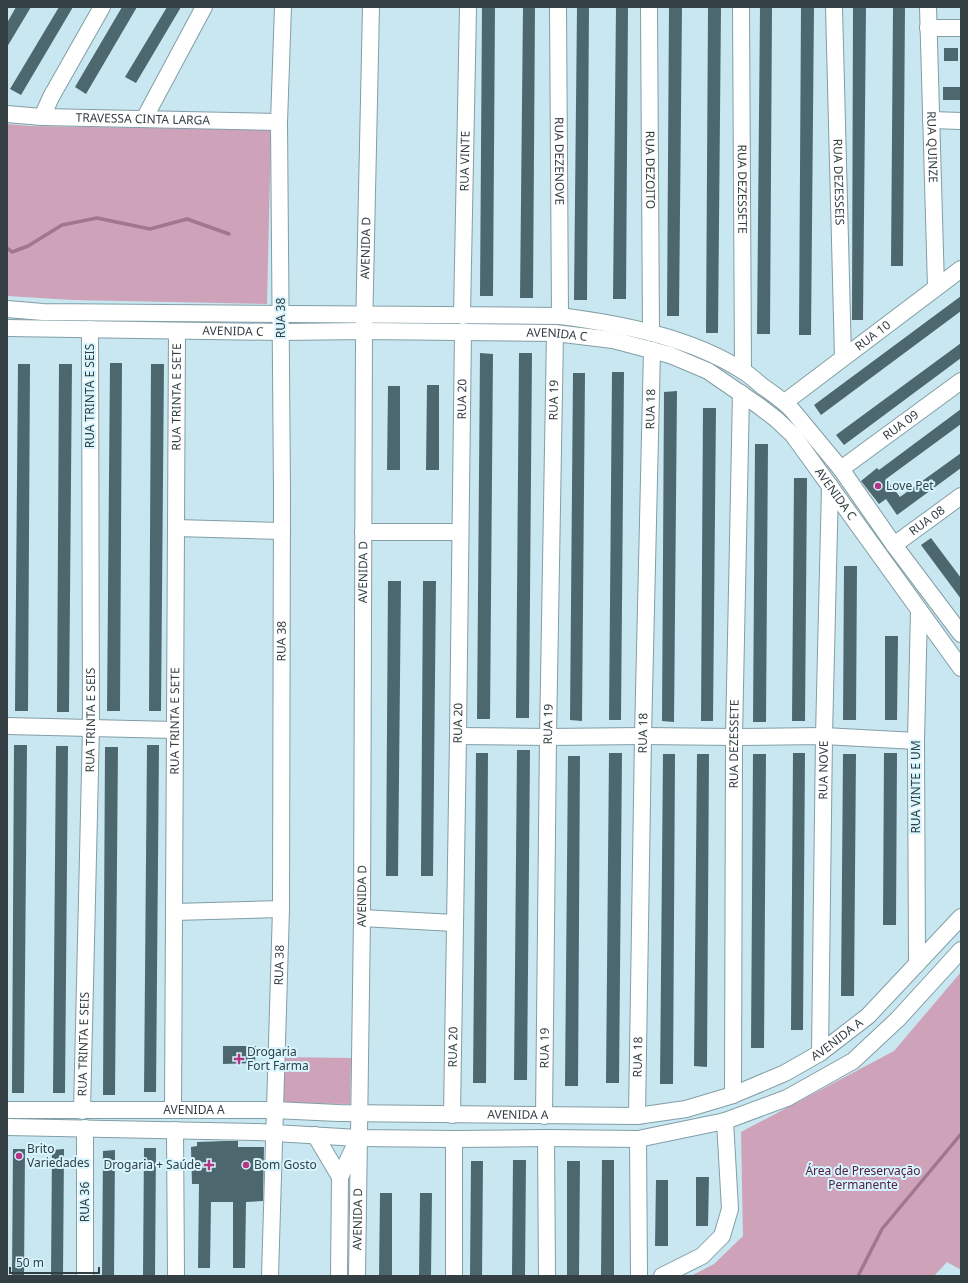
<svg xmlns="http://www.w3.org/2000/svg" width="968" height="1283" font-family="'Noto Sans',sans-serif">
<rect width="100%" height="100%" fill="#c9e7f0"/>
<path fill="#cea3ba" d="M7,124L30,126L271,130L267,304L72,300L7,296Z
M961,972V1270L947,1262L934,1276H691L714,1264L743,1236L741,1132L894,1051Z
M280,1057L351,1058L350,1104L279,1103Z"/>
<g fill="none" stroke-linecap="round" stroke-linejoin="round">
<path stroke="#a1778d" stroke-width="3.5" d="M7,248L12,252L28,246L62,225L97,218L150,229L187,219L229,234
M858,1276L882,1229L961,1134"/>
</g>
<path fill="#4d676f" d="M16,7H31L7,47V23Z
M59,7H73L21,95L10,89Z
M122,7H137L86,94L75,87Z
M167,7H181L136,83L125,77Z
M482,7H495L493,296H480Z
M523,7H535L533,298H520Z
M577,7H589L587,300H574Z
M616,7H628L626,299H613Z
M669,7H682L679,316H667Z
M708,7H721L718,333H706Z
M760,7H772L770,334H757Z
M801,7H814L811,335H799Z
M853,7H866L863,320H852Z
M893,7H905L903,266H891Z
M944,48H958V61H944Z
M943,87H961V100H943Z
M961,296V311L821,415L814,405Z
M961,343V358L844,445L836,435Z
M480,353L493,354L490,719H477Z
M519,353H532L529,718H516Z
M110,363H122L120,711H107Z
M18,364H30L28,711H15Z
M59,364H72L69,712H57Z
M151,364H164L161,711H149Z
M612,372H624L621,720H609Z
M573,373H585L582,721L570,720Z
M427,385H439V470H426Z
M388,386H400V470H387Z
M677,391L674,722L662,721L664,392Z
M703,408H716L713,721H701Z
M961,409V424L886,479L900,497L961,453V468L897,515L886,499L879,504L861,481L877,468L879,470Z
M755,444H768L766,722H753Z
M794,478H807L805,721H792Z
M931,538L961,578V599L921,545Z
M844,566H857L856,720H843Z
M388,581H401L398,876H386Z
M423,581H436L433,876H421Z
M885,636H898L897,720H885Z
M14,745H27L24,1093H12Z
M147,745H159L156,1092H144Z
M56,746H68L65,1093H53Z
M105,747H118L115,1095H103Z
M517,750H530L527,1080H514Z
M476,753H488L486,1083H473Z
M609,753H622L619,1083H606Z
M793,753H805L803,1030H791Z
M884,753H897L896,925H883Z
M663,754H675L673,1084H660Z
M697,754H709L707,1067L694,1066Z
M753,754H766L764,1048H751Z
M843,754H856L854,996H841Z
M568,756H580L578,1086H565Z
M223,1046H256L255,1063L223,1064Z
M225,1141H238V1147H264L263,1201L246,1202L245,1268H233V1202H211L210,1268H198L199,1184H192L191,1147L197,1146V1142Z
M144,1148H156L155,1276H143Z
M13,1149H25L24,1276H12Z
M64,1149L63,1276H51L52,1150Z
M115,1150L114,1276H102L103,1151Z
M513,1160H526L525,1276H512Z
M602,1160H614V1276H601Z
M471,1161H483L482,1276H470Z
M567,1161H580L579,1276H567Z
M696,1177H709L708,1226H696Z
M656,1180H668V1246H655Z
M380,1193H392V1276H379Z
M420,1193H432L431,1276H419Z"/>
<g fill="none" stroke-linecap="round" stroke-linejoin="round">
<g stroke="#829ea6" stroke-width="18">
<g id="minor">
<path id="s1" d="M558,7L560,316"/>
<path id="s2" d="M649,7L651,333"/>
<path id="s3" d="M741,7L743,371"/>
<path id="s4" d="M834,7L843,357"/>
<path id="s5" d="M928,7L936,287"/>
<path d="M928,28H961"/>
<path id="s6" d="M7,114L42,117L279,122"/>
<path d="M42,117L51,97L102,7"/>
<path d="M144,119L204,7"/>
<path d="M931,120L961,121"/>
<path d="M7,309L43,312L560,316C621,324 690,337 743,371C750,375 756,381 762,386C773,394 784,401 793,411L841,469L894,545L961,634"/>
<path id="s7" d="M462,315L468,7"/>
<path id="s8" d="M7,328L281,332L364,331L555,333L613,340L670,355L708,371L759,406L776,419L793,435L961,668"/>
<path id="s9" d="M785,402L961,269"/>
<path id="s10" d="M841,469L961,381"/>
<path d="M176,528L282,531"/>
<path d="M363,532H460"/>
<path id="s11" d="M894,545L961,496"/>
<path d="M7,726L174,730"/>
<path d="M458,736L548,737L643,736L734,737L824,736L916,741"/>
<path d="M174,912L281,909"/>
<path d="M362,918L454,923"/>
<path d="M917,964L916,741L919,610"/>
<path id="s12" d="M820,1053L824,736L830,486"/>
<path id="s13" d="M733,1095L734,737L741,393"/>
<path id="s14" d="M7,1110H274L338,1113L637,1116L686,1109L733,1095L785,1073L820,1053L868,1016L961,917"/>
<path id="s15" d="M173,1110L177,331"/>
<path id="s16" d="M82,1111L91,728L90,329"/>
<path id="s17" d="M452,1115L458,736L463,331"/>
<path id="s18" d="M544,1116L548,737L555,333"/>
<path id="s19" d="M637,1116L643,736L652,350"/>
<path d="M7,1127L258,1132L358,1138L454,1139L546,1138L638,1139L725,1121L787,1098L853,1061L898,1019L961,950"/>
<path d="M85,1128V1276"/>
<path d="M175,1130L176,1276"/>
<path d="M315,1135L340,1177"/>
<path d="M546,1138L547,1276"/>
<path d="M454,1139V1276"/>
<path d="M638,1139L639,1276"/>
<path id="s20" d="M270,1276L281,909L282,491L279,122L283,7"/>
<path d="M339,1276L340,1177L356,1143"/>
<path id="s21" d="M357,1276L362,918L364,331L371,7"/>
<path d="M662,1276L702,1256L722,1236L730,1209L725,1121"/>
</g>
</g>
<use href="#minor" stroke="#fff" stroke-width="16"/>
</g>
<g fill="#b33685" stroke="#d6f5fe" stroke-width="1.5">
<circle cx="878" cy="486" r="4"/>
<path d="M237 1053h4v4h4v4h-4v4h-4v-4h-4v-4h4z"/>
<circle cx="19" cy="1156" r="4"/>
<path d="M207 1159h4v4h4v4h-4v4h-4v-4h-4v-4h4z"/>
<circle cx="246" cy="1165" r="4"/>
</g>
<g text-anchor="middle" stroke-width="4" stroke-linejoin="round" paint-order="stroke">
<g font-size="12" fill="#333f43" stroke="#d6f5fe">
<text dy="4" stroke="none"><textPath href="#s6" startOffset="136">TRAVESSA CINTA LARGA</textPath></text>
<text dy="4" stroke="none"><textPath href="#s5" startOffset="140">RUA QUINZE</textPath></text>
<text dy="4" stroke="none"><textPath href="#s7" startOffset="154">RUA VINTE</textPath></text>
<text dy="4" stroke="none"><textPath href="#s1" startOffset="154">RUA DEZENOVE</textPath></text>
<text dy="4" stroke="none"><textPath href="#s2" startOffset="163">RUA DEZOITO</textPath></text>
<text dy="4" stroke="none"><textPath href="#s4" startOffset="175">RUA DEZESSEIS</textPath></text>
<text dy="4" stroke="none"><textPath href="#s3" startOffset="182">RUA DEZESSETE</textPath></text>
<text dy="4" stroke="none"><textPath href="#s21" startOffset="1028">AVENIDA D</textPath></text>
<text transform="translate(281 318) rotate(-90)" y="4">RUA 38</text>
<text dy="4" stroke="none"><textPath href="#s8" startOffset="226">AVENIDA C</textPath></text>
<text dy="4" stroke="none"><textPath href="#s8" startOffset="550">AVENIDA C</textPath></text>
<text dy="4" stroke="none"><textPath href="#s9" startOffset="110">RUA 10</textPath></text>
<text transform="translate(90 396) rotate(-90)" y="4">RUA TRINTA E SEIS</text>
<text dy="4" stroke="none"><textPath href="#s15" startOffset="713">RUA TRINTA E SETE</textPath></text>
<text dy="4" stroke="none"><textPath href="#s17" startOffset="716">RUA 20</textPath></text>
<text dy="4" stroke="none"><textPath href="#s18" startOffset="716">RUA 19</textPath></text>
<text dy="4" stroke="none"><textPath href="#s19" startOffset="707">RUA 18</textPath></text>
<text dy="4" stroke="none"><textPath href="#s10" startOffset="74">RUA 09</textPath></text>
<text dy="4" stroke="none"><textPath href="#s8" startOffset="886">AVENIDA C</textPath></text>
<text dy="4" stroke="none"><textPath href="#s11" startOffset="41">RUA 08</textPath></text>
<text dy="4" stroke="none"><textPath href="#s21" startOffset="704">AVENIDA D</textPath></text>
<text dy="4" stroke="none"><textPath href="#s20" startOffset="635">RUA 38</textPath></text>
<text dy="4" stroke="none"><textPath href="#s16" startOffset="391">RUA TRINTA E SEIS</textPath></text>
<text dy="4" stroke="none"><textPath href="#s15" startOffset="389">RUA TRINTA E SETE</textPath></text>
<text dy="4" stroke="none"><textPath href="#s17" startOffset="392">RUA 20</textPath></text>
<text dy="4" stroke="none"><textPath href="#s18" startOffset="392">RUA 19</textPath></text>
<text dy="4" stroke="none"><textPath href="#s19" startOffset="383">RUA 18</textPath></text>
<text dy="4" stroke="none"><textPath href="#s13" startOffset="351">RUA DEZESSETE</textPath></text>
<text dy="4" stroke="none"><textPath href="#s12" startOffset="283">RUA NOVE</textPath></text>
<text transform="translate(916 787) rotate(-90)" y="4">RUA VINTE E UM</text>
<text dy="4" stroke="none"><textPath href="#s21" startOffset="380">AVENIDA D</textPath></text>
<text dy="4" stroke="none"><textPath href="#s20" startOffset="311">RUA 38</textPath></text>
<text dy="4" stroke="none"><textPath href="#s14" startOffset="847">AVENIDA A</textPath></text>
<text dy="4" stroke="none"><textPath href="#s16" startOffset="67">RUA TRINTA E SEIS</textPath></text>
<text dy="4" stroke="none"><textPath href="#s17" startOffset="68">RUA 20</textPath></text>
<text dy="4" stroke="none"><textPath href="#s18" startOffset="68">RUA 19</textPath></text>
<text dy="4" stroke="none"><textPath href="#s19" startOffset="59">RUA 18</textPath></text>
<text dy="4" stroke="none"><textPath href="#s14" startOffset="187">AVENIDA A</textPath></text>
<text dy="4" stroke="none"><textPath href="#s14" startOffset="511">AVENIDA A</textPath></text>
<text transform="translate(85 1202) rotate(-90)" y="4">RUA 36</text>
<text dy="4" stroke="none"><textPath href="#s21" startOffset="57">AVENIDA D</textPath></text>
</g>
<g font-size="12" fill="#333f43" stroke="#d6f5fe" text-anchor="start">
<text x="886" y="490">Love Pet</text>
<text x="247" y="1056">Drogaria<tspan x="247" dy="14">Fort Farma</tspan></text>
<text x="27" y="1153">Brito<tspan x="27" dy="14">Variedades</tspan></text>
<text x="201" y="1169" text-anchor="end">Drogaria + Saúde</text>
<text x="254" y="1169">Bom Gosto</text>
</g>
<g font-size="12" fill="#562040" stroke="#d6f5fe">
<text x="863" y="1175">Área de Preservação<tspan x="863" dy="14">Permanente</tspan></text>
</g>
</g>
<rect width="968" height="1283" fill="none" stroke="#333f43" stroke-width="16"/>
<path d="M10 1267v6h89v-6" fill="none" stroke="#333f43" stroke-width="2"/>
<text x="16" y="1267" font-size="12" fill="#333f43" stroke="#d6f5fe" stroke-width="3" paint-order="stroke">50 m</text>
</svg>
